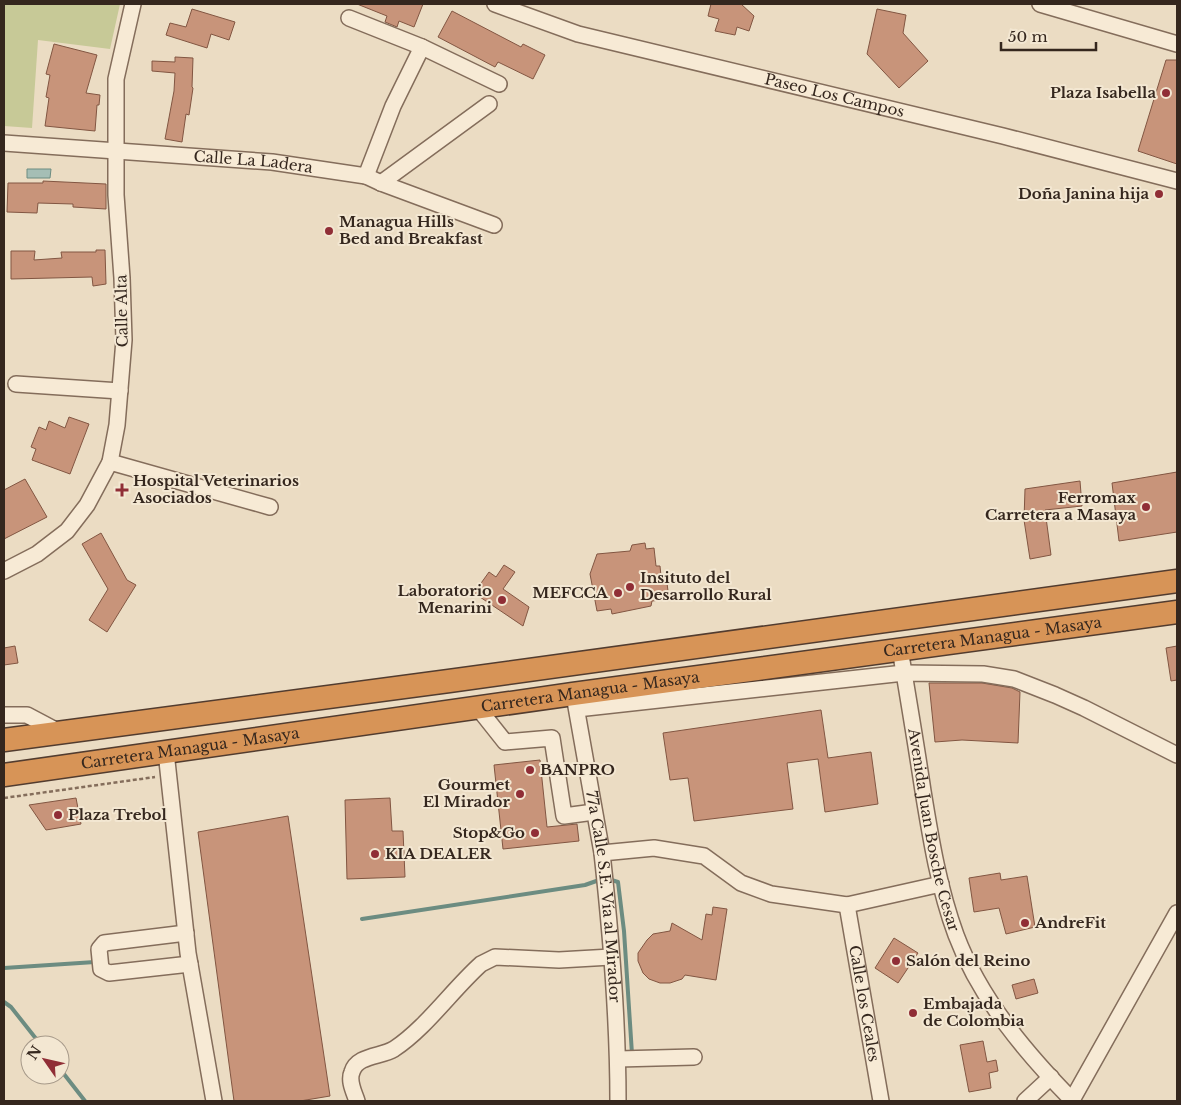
<svg xmlns="http://www.w3.org/2000/svg" width="1181" height="1105" font-family="'Libre Baskerville',serif">
<rect width="100%" height="100%" fill="#ebdcc3"/>
<path fill="#c7c997" d="M4,4H120L110,49L38,40L32,128L4,126Z"/>
<path fill="#a5beb5" stroke="#6c8c81" d="M27,169H51L50,178H27Z"/>
<g fill="none" stroke-linecap="round" stroke-linejoin="round">
<path stroke="#6c8c81" stroke-width="4" d="M608,879L618,882L624,931L632,1054
M362,919L585,885L602,879
M4,968L95,962
M4,1002L11,1007L41,1045
M60,1069L85,1101"/>
</g>
<path fill="#c8947a" stroke="#825642" d="M357,4H423L414,27L399,21L397,27L385,22L387,16Z
M711,4H741L754,16L749,31L737,27L735,35L715,31L719,19L708,16Z
M192,9L235,22L229,40L211,34L207,48L166,35L170,23L186,27Z
M877,9L906,15L903,33L928,61L899,88L867,54Z
M452,11L521,47L523,44L545,55L533,79L498,62L495,67L438,37Z
M54,44L97,55L86,93L100,95L99,105H97L95,131L45,126L49,98L46,97L50,75L46,74Z
M175,57L193,58L192,87L193,88L189,115L186,114L182,142L165,139L174,91L175,73L152,71V61L175,62Z
M1166,60H1177V164L1138,151Z
M43,181L106,184V209L73,207V204L38,203L37,213L7,212L8,183H43Z
M96,250H105L106,284L93,286L92,277L11,279V251H35L34,260L62,258L61,252H96Z
M69,417L89,424L70,474L32,460L36,449L31,447L39,427L46,430L49,421L65,428Z
M1177,472V532L1119,541L1112,483Z
M25,479L47,517L4,539V490Z
M1080,481L1082,506L1045,510L1051,555L1030,559L1024,520L1025,489Z
M101,533L127,580L136,585L107,632L89,620L108,589L82,544Z
M645,543L646,549L654,548L656,566H660L661,576L666,575L669,599L652,601L651,606L612,614L611,609L597,611L590,574L597,554L630,551L632,545Z
M504,565L515,572L503,589L529,607L523,626L474,593L489,572L496,577Z
M15,646L18,663L4,665V648Z
M1177,646V680L1171,681L1166,648Z
M929,683H982L1012,688L1020,692L1018,743L962,740L935,742Z
M821,710L828,758L871,752L878,804L825,812L818,759L787,763L793,809L694,821L688,778L670,780L663,733Z
M540,760L547,827L577,824L579,841L503,849L494,765Z
M76,798L81,824L46,830L29,805Z
M390,798L392,831H403L405,877L347,879L345,800Z
M288,816L330,1096L300,1101H234L198,832Z
M1000,873L1001,880L1027,876L1035,927L1006,934L999,908L974,912L969,878Z
M713,907L727,909L716,980L685,975L682,979L670,983H660L649,979L643,973L638,961V953L647,940L653,934L670,931L672,923L702,940L706,914L712,915Z
M894,938L918,953L898,983L875,968Z
M1034,979L1038,993L1016,999L1012,985Z
M983,1041L987,1062L996,1060L998,1071L989,1073L991,1088L969,1092L960,1045Z"/>
<g fill="none" stroke-linecap="round" stroke-linejoin="round">
<g stroke="#846d5b" stroke-width="18">
<g id="minor">
<path id="s1" d="M495,4L578,34L1003,136L1177,181"/>
<path d="M1040,4L1177,44"/>
<path d="M349,18L422,47"/>
<path id="s2" d="M4,143L272,162L366,176L381,183L494,225"/>
<path d="M366,176L393,106L422,47L499,84"/>
<path d="M381,183L489,104"/>
<path d="M16,384L120,391"/>
<path d="M110,462L270,507"/>
<path d="M4,571L37,554L67,531L87,505L110,462L117,425L124,340L122,278L116,195V79L133,4"/>
<path id="s3" d="M900,649C908,697 916,744 923,791C931,840 939,889 956,935C980,999 1026,1053 1073,1101"/>
<path id="s4" d="M575,701L602,853C611,935 618,1018 618,1101"/>
<path d="M478,708L505,742L552,738L564,816L594,812"/>
<path d="M577,709L904,673L983,674L1014,679L1055,695L1084,708L1177,755"/>
<path d="M4,715H27L61,733"/>
<path d="M166,752L188,953L214,1101"/>
<path d="M602,853L654,848L704,856L741,883L771,894L847,905L941,884"/>
<path id="s5" d="M847,905L881,1101"/>
<path d="M186,933L104,943L99,949L101,969L109,973L190,964"/>
<path d="M618,1059L694,1057"/>
<path d="M1072,1100L1177,913"/>
<path d="M357,1101C354,1092 348,1081 352,1072C357,1055 381,1057 394,1049C426,1028 452,990 481,964L495,957L559,960L611,957"/>
<path d="M1025,1101L1051,1077"/>
</g>
</g>
<g stroke="#523c2f" stroke-width="25">
<g id="highway">
<path d="M4,740L449,681L1177,581"/>
<path id="s6" d="M4,775L573,694L1177,612"/>
</g>
</g>
<path stroke="#846d5b" stroke-width="2.5" stroke-dasharray="4 2.5" stroke-linecap="butt" d="M4,798L155,777"/>
<use href="#minor" stroke="#f7ead5" stroke-width="15"/>
<use href="#highway" stroke="#d79457" stroke-width="22"/>
</g>
<g fill="#902e36" stroke="#f3e7d2" stroke-width="2">
<circle cx="1166" cy="93" r="5"/>
<circle cx="1159" cy="194" r="5"/>
<circle cx="329" cy="231" r="5"/>
<path d="M119.5 482.5h5v5h5v5h-5v5h-5v-5h-5v-5h5z"/>
<circle cx="1146" cy="507" r="5"/>
<circle cx="630" cy="587" r="5"/>
<circle cx="618" cy="593" r="5"/>
<circle cx="502" cy="600" r="5"/>
<circle cx="530" cy="770" r="5"/>
<circle cx="520" cy="794" r="5"/>
<circle cx="58" cy="815" r="5"/>
<circle cx="535" cy="833" r="5"/>
<circle cx="375" cy="854" r="5"/>
<circle cx="1025" cy="923" r="5"/>
<circle cx="896" cy="961" r="5"/>
<circle cx="913" cy="1013" r="5"/>
</g>
<g text-anchor="middle" stroke-width="4" stroke-linejoin="round" paint-order="stroke">
<g font-size="15" font-weight="bold" fill="#35271e" stroke="#f3e7d2" text-anchor="start">
<text x="1156" y="98" text-anchor="end">Plaza Isabella</text>
<text x="1149" y="199" text-anchor="end">Doña Janina hija</text>
<text x="339" y="227">Managua Hills<tspan x="339" dy="17">Bed and Breakfast</tspan></text>
<text x="133" y="486">Hospital Veterinarios<tspan x="133" dy="17">Asociados</tspan></text>
<text x="1136" y="503" text-anchor="end">Ferromax<tspan x="1136" dy="17">Carretera a Masaya</tspan></text>
<text x="640" y="583">Insituto del<tspan x="640" dy="17">Desarrollo Rural</tspan></text>
<text x="492" y="596" text-anchor="end">Laboratorio<tspan x="492" dy="17">Menarini</tspan></text>
<text x="608" y="598" text-anchor="end">MEFCCA</text>
<text x="540" y="775">BANPRO</text>
<text x="510" y="790" text-anchor="end">Gourmet<tspan x="510" dy="17">El Mirador</tspan></text>
<text x="68" y="820">Plaza Trebol</text>
<text x="525" y="838" text-anchor="end">Stop&amp;Go</text>
<text x="385" y="859">KIA DEALER</text>
<text x="1035" y="928">AndreFit</text>
<text x="906" y="966">Salón del Reino</text>
<text x="923" y="1009">Embajada<tspan x="923" dy="17">de Colombia</tspan></text>
</g>
<g font-size="15" fill="#35271e" stroke="#f3e7d2">
<text dy="5" stroke="none"><textPath href="#s1" startOffset="352">Paseo Los Campos</textPath></text>
<text dy="5" stroke="none"><textPath href="#s2" startOffset="250">Calle La Ladera</textPath></text>
<text transform="translate(122 311) rotate(-91)" y="5">Calle Alta</text>
<text dy="5" stroke="none"><textPath href="#s6" startOffset="998">Carretera Managua - Masaya</textPath></text>
<text dy="5" stroke="none"><textPath href="#s6" startOffset="592">Carretera Managua - Masaya</textPath></text>
<text dy="5" stroke="none"><textPath href="#s6" startOffset="188">Carretera Managua - Masaya</textPath></text>
<text dy="5" stroke="none"><textPath href="#s3" startOffset="184">Avenida Juan Bosche Cesar</textPath></text>
<text dy="5" stroke="none"><textPath href="#s4" startOffset="198">77a Calle S.E. Vía al Mirador</textPath></text>
<text dy="5" stroke="none"><textPath href="#s5" startOffset="100">Calle los Ceales</textPath></text>
</g>
</g>
<rect width="1181" height="1105" fill="none" stroke="#35271e" stroke-width="10"/>
<g transform="translate(45 1060) rotate(304)"><circle r="24" fill="#f3e7d2" stroke="#a79a8a"/>
<path d="M0-4L9 19L0 12L-9 19Z" fill="#902e36"/>
<text y="-8" font-size="14" font-weight="bold" text-anchor="middle" fill="#35271e">N</text>
</g>
<path d="M1001 42v8h95v-8" fill="none" stroke="#35271e" stroke-width="2.5"/>
<text x="1008" y="42" font-size="15" fill="#35271e" stroke="#f3e7d2" stroke-width="4" paint-order="stroke">50 m</text>
</svg>
